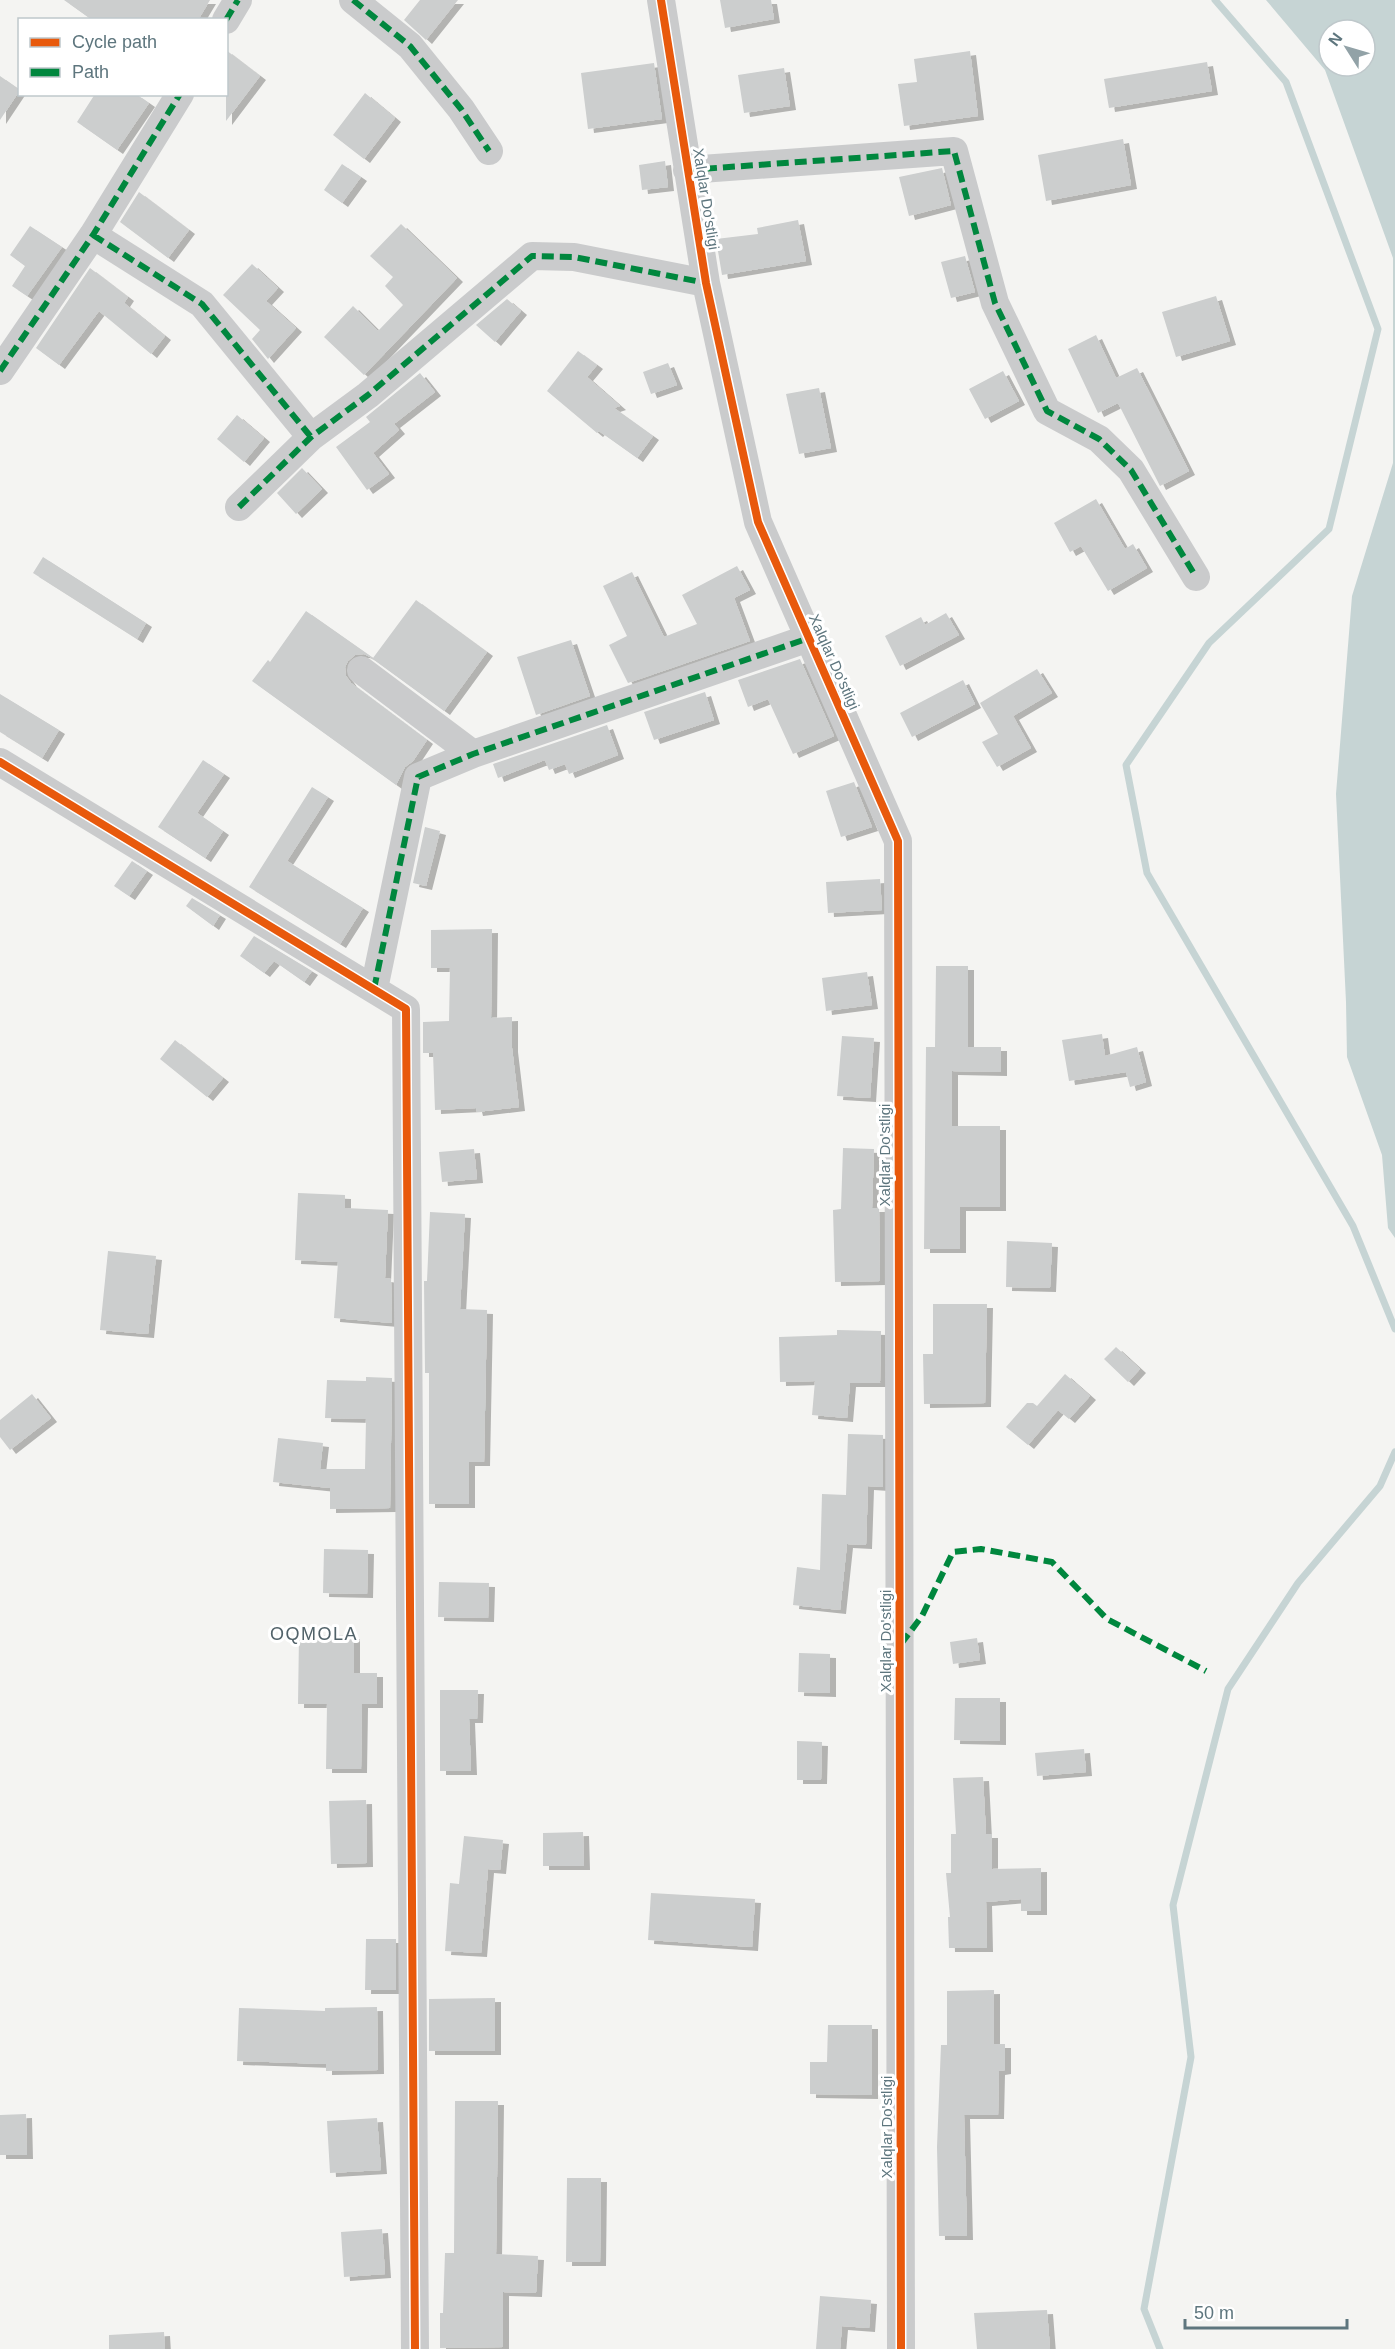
<svg xmlns="http://www.w3.org/2000/svg" width="1395" height="2349" font-family="Arial,sans-serif">
<defs>
<filter id="shadow"><feDropShadow dx="6" dy="4" stdDeviation="0" flood-color="#0004"/></filter>
</defs>
<rect width="100%" height="100%" fill="#f4f4f2"/>
<path fill="#c6d4d4" fill-rule="evenodd" d="M1266,0H1395V1238L1388,1228L1382,1155L1347,1057L1346,1002L1336,794L1352,596L1393,463V258L1325,70ZM1329,30H1365V66H1329Z"/>
<g fill="none" stroke-linecap="round" stroke-linejoin="round">
<path stroke="#c6d4d4" stroke-width="7" d="M1215,0L1286,82L1378,329L1329,529L1209,643L1126,765L1147,873L1353,1226L1395,1329
M1160,2349L1144,2309L1191,2057L1173,1905L1228,1689L1298,1583L1380,1486L1395,1452"/>
</g>
<path fill="#cccece" filter="url(#shadow)" d="M64,0H210L198,20H92Z
M420,0H458L426,40L404,20Z
M720,0H771L774,19L725,28Z
M226,50L260,76L226,121Z
M970,51L978,116L904,126L898,84L917,82L914,59Z
M1207,62L1212,91L1109,108L1104,79Z
M654,63L662,119L588,129L581,73Z
M784,68L790,106L744,113L738,75Z
M0,76L20,90L0,120Z
M365,93L395,118L364,159L333,135Z
M95,94H136L149,103L117,150L77,122Z
M1123,139L1131,185L1046,201L1038,155Z
M665,161L668,187L642,190L639,165Z
M342,164L361,177L342,203L324,190Z
M942,168L951,205L909,216L899,177Z
M139,192L189,230L168,258L120,222Z
M798,220L806,261L722,275L716,239L758,234L757,228Z
M401,224L457,278L364,375L324,337L353,306L378,331L403,305L385,286L393,277L370,256Z
M30,226L62,247L27,296L12,286L25,266L10,255Z
M965,256L975,292L951,298L941,262Z
M252,264L278,288L266,301L296,328L268,359L252,339L260,330L223,295Z
M90,268L128,297L124,303L165,336L151,354L99,311L59,365L36,348Z
M1216,296L1230,341L1176,357L1162,312Z
M507,299L521,311L495,342L476,325Z
M1096,335L1116,378L1137,368L1189,471L1160,486L1118,403L1098,413L1068,349Z
M578,351L597,365L587,377L620,406L614,408L653,436L637,458L599,431L597,433L547,391Z
M668,363L677,385L651,394L643,372Z
M1003,371L1019,401L985,419L969,389Z
M420,373L435,392L394,424L399,430L373,453L389,474L367,490L336,447L370,422L366,417Z
M819,388L831,448L799,454L786,394Z
M237,415L264,438L244,462L217,439Z
M302,468L322,489L296,514L277,493Z
M1096,499L1125,549L1133,544L1147,568L1108,591L1081,546L1070,552L1054,523Z
M43,557L146,623L137,639L33,573Z
M737,566L750,590L734,598L750,641L628,683L609,645L627,636L603,586L632,572L664,637L697,624L682,595Z
M416,600L487,652L444,711L370,657L364,654L355,655L348,661L345,667L346,676L351,683L427,740L413,761L405,767L396,785L252,681L268,660L270,662L306,611L373,658Z
M946,613L959,635L900,666L885,636L921,617L925,625Z
M571,640L590,696L536,715L517,657Z
M800,659L834,736L793,754L768,699L748,707L738,680Z
M1037,669L1052,693L1013,716L1031,748L997,767L982,742L998,734L980,703Z
M963,680L975,704L912,737L900,713Z
M705,692L714,720L654,740L644,712Z
M0,694L59,730L42,758L0,732Z
M607,725L618,755L569,774L565,764L549,770L545,760L498,778L493,764Z
M203,760L224,774L197,813L223,831L205,858L158,827Z
M854,782L872,827L841,837L826,791Z
M312,787L328,797L287,861L363,908L340,944L249,887Z
M425,827L440,831L426,886L413,883Z
M132,861L147,871L129,896L114,886Z
M880,879L882,910L828,913L826,882Z
M192,898L220,915L213,926L186,906Z
M492,929L491,1018L512,1017V1048L519,1107L477,1112L476,1108L435,1110L433,1053H423V1022L449,1021L450,968H431V930Z
M254,936L312,971L304,982L274,961L264,973L240,956Z
M936,966H968V1047H1001V1072L952,1071V1126H1000V1207H960V1249H924L926,1047H935Z
M867,972L872,1005L826,1011L822,978Z
M1102,1034L1105,1056L1137,1047L1146,1082L1130,1087L1126,1072L1069,1081L1062,1040Z
M842,1036L874,1038L870,1098L837,1096Z
M175,1040L223,1078L207,1097L160,1059Z
M843,1148L874,1149L872,1208H879L880,1281L835,1282L833,1210L841,1209Z
M474,1149L477,1179L442,1182L439,1152Z
M298,1193L345,1195V1208L388,1210L385,1278L391,1279L392,1323L334,1318L338,1262L295,1260Z
M430,1212L465,1214L460,1309L487,1310L484,1462H469V1504H429V1373H425L424,1281H427Z
M1007,1241L1052,1243L1050,1288L1006,1287Z
M108,1251L156,1256L148,1334L100,1330Z
M933,1304H987L985,1403L924,1404L923,1354H933Z
M837,1330L881,1331L880,1383H850L847,1418L812,1415L815,1381L780,1382L779,1337L837,1335Z
M1116,1347L1140,1369L1128,1382L1104,1359Z
M1065,1374L1090,1396L1069,1419L1058,1410L1028,1445L1006,1427L1027,1403H1033L1037,1406Z
M366,1377L392,1378L390,1508L330,1509V1488L273,1482L278,1438L323,1443L320,1469H365L366,1419L325,1418L327,1380L366,1381Z
M32,1394L51,1418L10,1450L0,1437V1420Z
M848,1434L883,1435V1487L868,1486L866,1545L847,1544L840,1610L793,1605L797,1567L820,1570L822,1494L846,1495Z
M324,1549L368,1550L367,1594L323,1593Z
M439,1582L489,1583L488,1618L438,1617Z
M299,1635H354V1673H377V1704H362L361,1769H326L327,1704H298Z
M977,1638L980,1660L953,1664L950,1642Z
M799,1653L830,1654V1693L798,1692Z
M440,1690H478L477,1719H469L471,1771H440Z
M955,1698H1000V1741L954,1740Z
M797,1741L822,1742L821,1780H797Z
M1084,1749L1086,1772L1037,1776L1035,1753Z
M983,1777L986,1834H992V1869L1041,1868V1911H1021V1899L986,1902L987,1948H949L948,1917H950L946,1873H951V1834H956L953,1778Z
M366,1800L367,1863L331,1864L329,1801Z
M583,1832L584,1866H543V1833Z
M464,1836L503,1840L500,1870L488,1869L481,1953L445,1951L450,1883L459,1884Z
M651,1893L755,1899L752,1947L648,1940Z
M366,1939H396V1990H365Z
M994,1990V2044H1005V2070L999,2071L998,2115H964L967,2236H939L937,2147L941,2045H947V1991Z
M495,1998V2051H429V1999Z
M377,2007L378,2070L326,2071V2064L237,2061L239,2008L325,2011V2008Z
M828,2025H872V2095L810,2094V2062H827Z
M455,2101H498L496,2254L538,2256L536,2293L503,2292V2347L440,2348V2313H443L445,2253H454Z
M26,2114L27,2155H0V2115Z
M377,2118L381,2170L330,2173L327,2121Z
M567,2178H601L600,2262H566Z
M382,2229L385,2274L344,2277L341,2232Z
M820,2296L871,2300L869,2328L842,2326L840,2349H816Z
M1047,2310L1050,2349H977L974,2313Z
M164,2332L165,2349H109V2335Z"/>
<g fill="none" stroke-linecap="round" stroke-linejoin="round">
<path stroke="#cacbcc" stroke-width="28" d="M353,0L410,46L461,109L489,151
M661,0L706,283L758,522L898,841L901,2349
M226,20L238,0
M687,170L954,151L995,303L1047,411L1099,439L1131,470L1196,577
M93,235L202,304L311,437
M0,371L93,235L180,94
M239,507L311,437L368,395L532,256L574,257L706,283
M361,670L473,754
M0,762L406,1009L415,2349
M374,989L418,777L473,754L809,638"/>
<path stroke="#00873e" stroke-width="6" stroke-dasharray="12 6" stroke-linecap="butt" d="M353,0L410,46L461,109L489,151
M226,20L238,0
M687,170L954,151L995,303L1047,411L1099,439L1131,470L1196,577
M93,235L202,304L311,437
M0,371L93,235L180,94
M239,507L311,437L368,395L532,256L574,257L706,283
M374,989L418,777L473,754L809,638
M901,1644L922,1616L953,1552L981,1549L1052,1562L1107,1619L1206,1671"/>
<g stroke="#fff" stroke-width="11">
<path id="cycleway" d="M661,0L706,283L758,522L898,841L901,2349
M0,762L406,1009L415,2349"/>
</g>
<use href="#cycleway" stroke="#e8590c" stroke-width="8"/>
</g>
<g text-anchor="middle" stroke-width="6" stroke-linejoin="round" paint-order="stroke">
<g font-size="15" fill="#5e767e" stroke="#fff">
<text transform="translate(706 199) rotate(81)" y="5">Xalqlar Do'stligi</text>
<text transform="translate(834 662) rotate(66)" y="5">Xalqlar Do'stligi</text>
<text transform="translate(885 1155) rotate(-90)" y="5">Xalqlar Do'stligi</text>
<text transform="translate(886 1641) rotate(-90)" y="5">Xalqlar Do'stligi</text>
<text transform="translate(887 2127) rotate(-90)" y="5">Xalqlar Do'stligi</text>
</g>
<g font-size="18" letter-spacing="1.5" fill="#516269" stroke="#fff">
<text x="314" y="1640">OQMOLA</text>
</g>
</g>
<rect x="18" y="18" width="210" height="78" fill="#ffffff" stroke="#bfc8cb" stroke-width="1.5"/>
<rect x="30" y="38" width="30" height="9" fill="#e8590c" stroke="#bfc8cb" stroke-width="1.5"/>
<text x="72" y="48" font-size="18" fill="#5e767e">Cycle path</text>
<rect x="30" y="68" width="30" height="9" fill="#00873e" stroke="#bfc8cb" stroke-width="1.5"/>
<text x="72" y="78" font-size="18" fill="#5e767e">Path</text>
<g transform="translate(1347 48) rotate(307)"><circle r="28" fill="#ffffff" stroke="#bfc8cb" stroke-width="1.5"/>
<path d="M0-4.5L10 22L0 15L-10 22Z" fill="#92a2a7"/>
<text y="-9" font-size="16" font-weight="bold" text-anchor="middle" fill="#5e767e">N</text>
</g>
<path d="M1185 2319v9h162v-9" fill="none" stroke="#5e767e" stroke-width="3"/>
<text x="1194" y="2319" font-size="18" fill="#5e767e" stroke="#ffffff" stroke-width="4.5" paint-order="stroke">50 m</text>
</svg>
